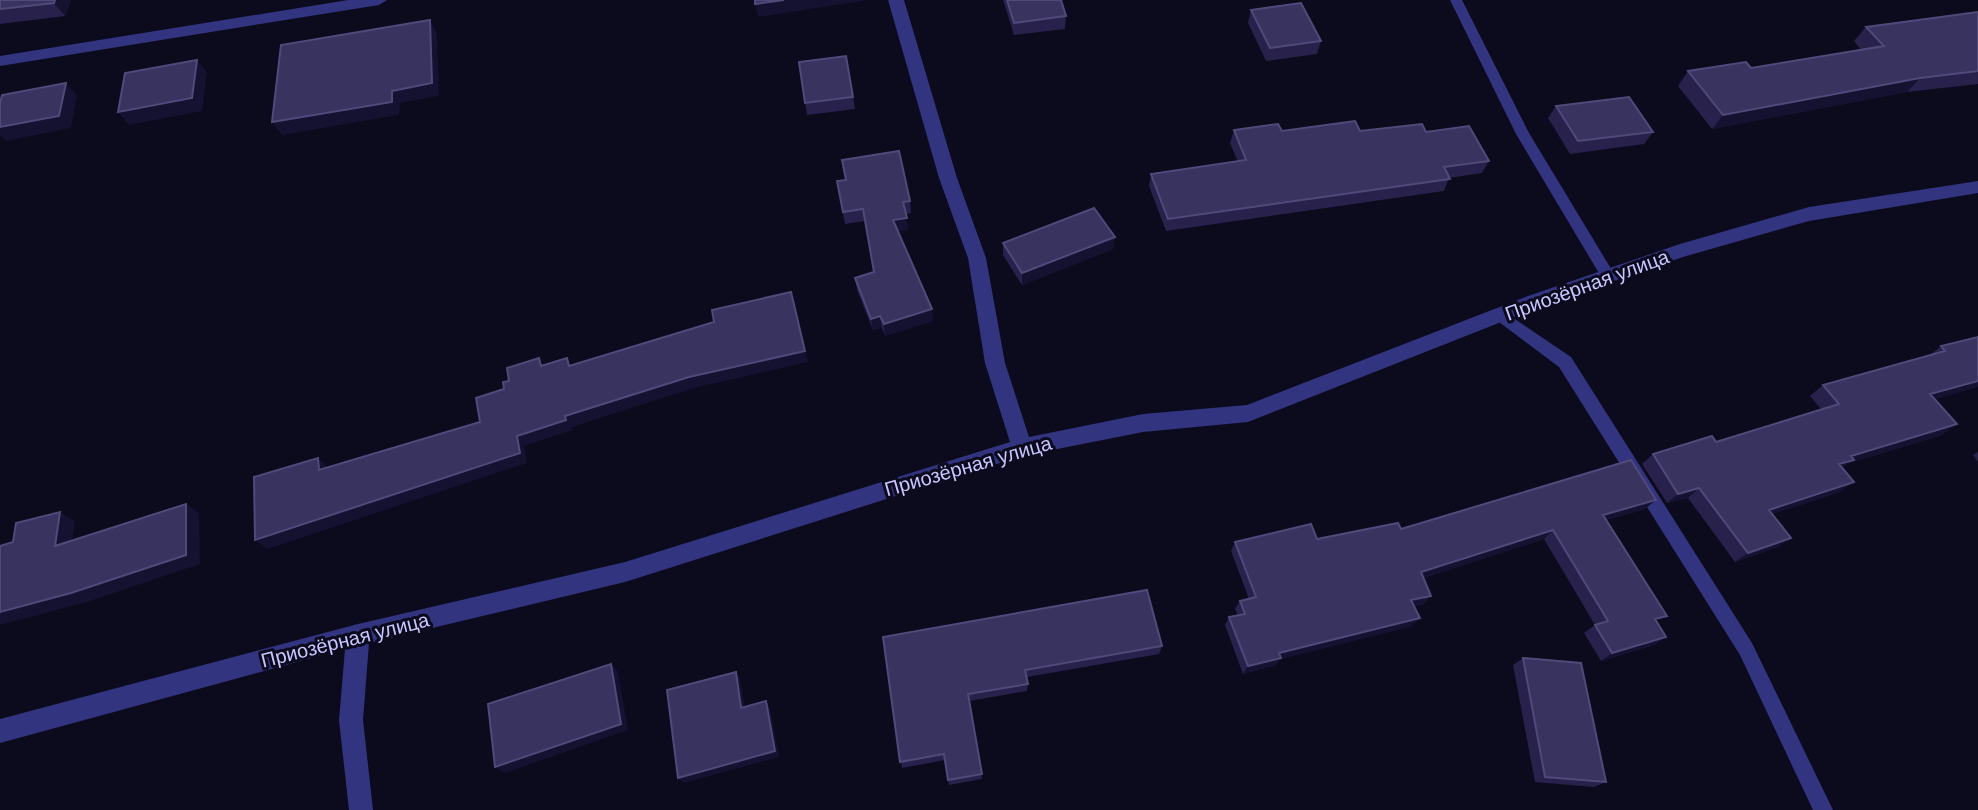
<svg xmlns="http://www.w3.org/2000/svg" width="1978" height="810" font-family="Arial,sans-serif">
<rect width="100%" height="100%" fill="#0c0a1d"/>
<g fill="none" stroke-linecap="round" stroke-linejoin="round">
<path fill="#32347f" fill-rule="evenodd" d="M1450,0H1462L1529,133L1613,272L1615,276L1613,280H1603L1516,134Z
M1500,309L1571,357L1752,643L1833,810H1813L1740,655L1559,367L1495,319L1492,315Z"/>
<path fill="#32347f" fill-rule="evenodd" d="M348,0H387L379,5L0,66V56Z
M888,0H904L957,178L986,258L1005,363L1029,437L1143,414L1247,405L1528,296L1680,244L1809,207L1978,181V193L1809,221L1683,257L1542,306L1248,422L1143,432L1022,456L625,582L369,643L363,720L373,810H349L339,720L345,649L0,743V719L358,624L625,562L1010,442L985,363L968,258L939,178Z"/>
</g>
<path fill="#27214c" d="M0,0H71L65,16L0,24Z
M1003,0H1061L1066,16L1065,29L1014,35Z
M1251,10L1321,41L1317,54L1266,61L1248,23Z
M1978,12V84L1907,92L1712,129L1678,86L1688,71L1751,68L1861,50L1854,41L1866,27Z
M846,56L855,109L807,115L805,103Z
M1556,106L1653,132L1644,144L1570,154L1548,118Z
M1234,130L1426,132L1489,161L1482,173L1449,178L1444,191L1166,231L1149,186L1151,174L1238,162L1230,143Z
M846,180L910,201L911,213L906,214L908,230L898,231L933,321L885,336L882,328L873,330L857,290L855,278L874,272L865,221L845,224L837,181Z
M1115,237L1113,249L1022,285L1003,255V243Z
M1978,337L1935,400L1942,435L1849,463L1842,468L1840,492L1772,514L1791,538L1778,547L1735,562L1688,498L1667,503L1642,464L1653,454L1716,442L1821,409L1810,396L1823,385L1930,355L1941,346Z
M1978,452V462L1973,455Z
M1645,509L1606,520L1657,623L1666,637L1654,645L1601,661L1584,633L1595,625L1544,539L1423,578L1424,604L1414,606L1412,626L1280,659L1276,665L1243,674L1225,625L1229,617L1238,615L1235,609L1240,601L1249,599L1231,551L1235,542L1317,539L1401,529Z
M883,637L1162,646L1159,654L1027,677L1028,684L1027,691L969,701L982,779L949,785L945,760L902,768Z
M1523,658L1606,782L1594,787L1535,782L1513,665Z"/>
<path fill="#151131" d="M55,0H71L65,16L54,3Z
M784,0H869L758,17L755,4Z
M430,20L437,33L439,96L400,103L399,115L282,135L272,122L392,91Z
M197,60L207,72L202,111L129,125L118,112Z
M1920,78L1907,92L1712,129L1723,115Z
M66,83L77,95L71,128L6,141L0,135V127Z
M907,218L908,230L894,232L893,220Z
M1115,237L1113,249L1022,285V273Z
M791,292L808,362L694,388L572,427L573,430L524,446L527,463L267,549L255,540L565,416Z
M932,309L933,321L885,336L884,324Z
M880,316L882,328L873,330L871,319Z
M1978,381V387L1916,405L1930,394Z
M1957,424L1942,435L1849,463L1840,470L1839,464L1851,456Z
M318,458L329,468L319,470Z
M1854,482L1840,492L1756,519L1769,510Z
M1699,488L1688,498L1667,503L1678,494Z
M1656,500L1645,509L1592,524L1603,515Z
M186,504L199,513L200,564L87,602L0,625V612Z
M60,512L75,521L70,555L55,546Z
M1553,530L1544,539L1413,581L1421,572Z
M1791,538L1778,547L1735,562L1748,553Z
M1431,596L1424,604L1404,608L1411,600Z
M1420,618L1412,626L1280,659L1276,665L1243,674L1248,666L1279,653Z
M1666,637L1654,645L1601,661L1612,653Z
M611,664L618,672L628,730L505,773L495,767Z
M736,672L740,679L746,715L741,708Z
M766,701L770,708L779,757L684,783L678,778Z"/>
<path fill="#393360" stroke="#4f4a79" stroke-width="2" d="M0,0H55L54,3L0,9Z
M755,0H784L755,4Z
M1007,0H1061L1066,16L1014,23Z
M1301,3L1321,41L1270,48L1251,10Z
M1978,12V71L1920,78L1723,115L1688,71L1746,62L1751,68L1884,46L1866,27Z
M430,20L432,83L392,91V102L272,122L281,45Z
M846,56L853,97L805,103L799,62Z
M197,60L192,98L118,112L125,73Z
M66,83L59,116L0,127V103L2,95Z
M1629,97L1653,132L1578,141L1556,106Z
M1355,121L1360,131L1422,124L1426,132L1469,126L1489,161L1444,167L1450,179L1168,219L1151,174L1246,160L1234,130L1278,124L1282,131Z
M899,151L910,201L903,202L907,218L893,220L932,309L884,324L880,316L871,319L855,278L874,272L863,209L843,212L837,181L846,180L842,160Z
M1094,208L1115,237L1022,273L1003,243Z
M791,292L805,351L689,377L565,416L566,420L517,436L520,453L255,540L254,477L318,458L319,470L480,422L476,398L504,389L503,382L509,381L507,368L539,358L541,366L567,358L569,366L714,322L712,310Z
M1978,337V381L1930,394L1957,424L1851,456L1854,460L1839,464L1854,482L1769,510L1791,538L1748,553L1699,488L1678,494L1653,454L1712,436L1716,442L1839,404L1823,385L1945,351L1941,346Z
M1631,460L1656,500L1603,515L1667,616L1655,619L1666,637L1612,653L1595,625L1608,621L1553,530L1421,572L1431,596L1411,600L1420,618L1279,653L1281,658L1248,666L1229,617L1245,614L1240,601L1256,597L1235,542L1311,524L1317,539L1398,523L1401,529Z
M186,504V555L71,593L0,612V546L13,542L16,523L60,512L55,546Z
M1147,590L1162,646L1025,670L1028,684L968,694L982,774L948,780L944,754L900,762L883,637Z
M1523,658L1581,663L1606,782L1545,777Z
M611,664L621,724L495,767L488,704Z
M736,672L741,708L766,701L775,751L678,778L667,690Z"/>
<g text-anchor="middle" stroke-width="6" stroke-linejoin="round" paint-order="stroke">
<g font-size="20" fill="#c9c6ff" stroke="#0c0a1d">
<text transform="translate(1587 285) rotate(-20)" y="7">Приозёрная улица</text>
<text transform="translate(968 466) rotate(-16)" y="7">Приозёрная улица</text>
<text transform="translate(345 640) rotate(-14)" y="7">Приозёрная улица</text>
</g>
</g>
</svg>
